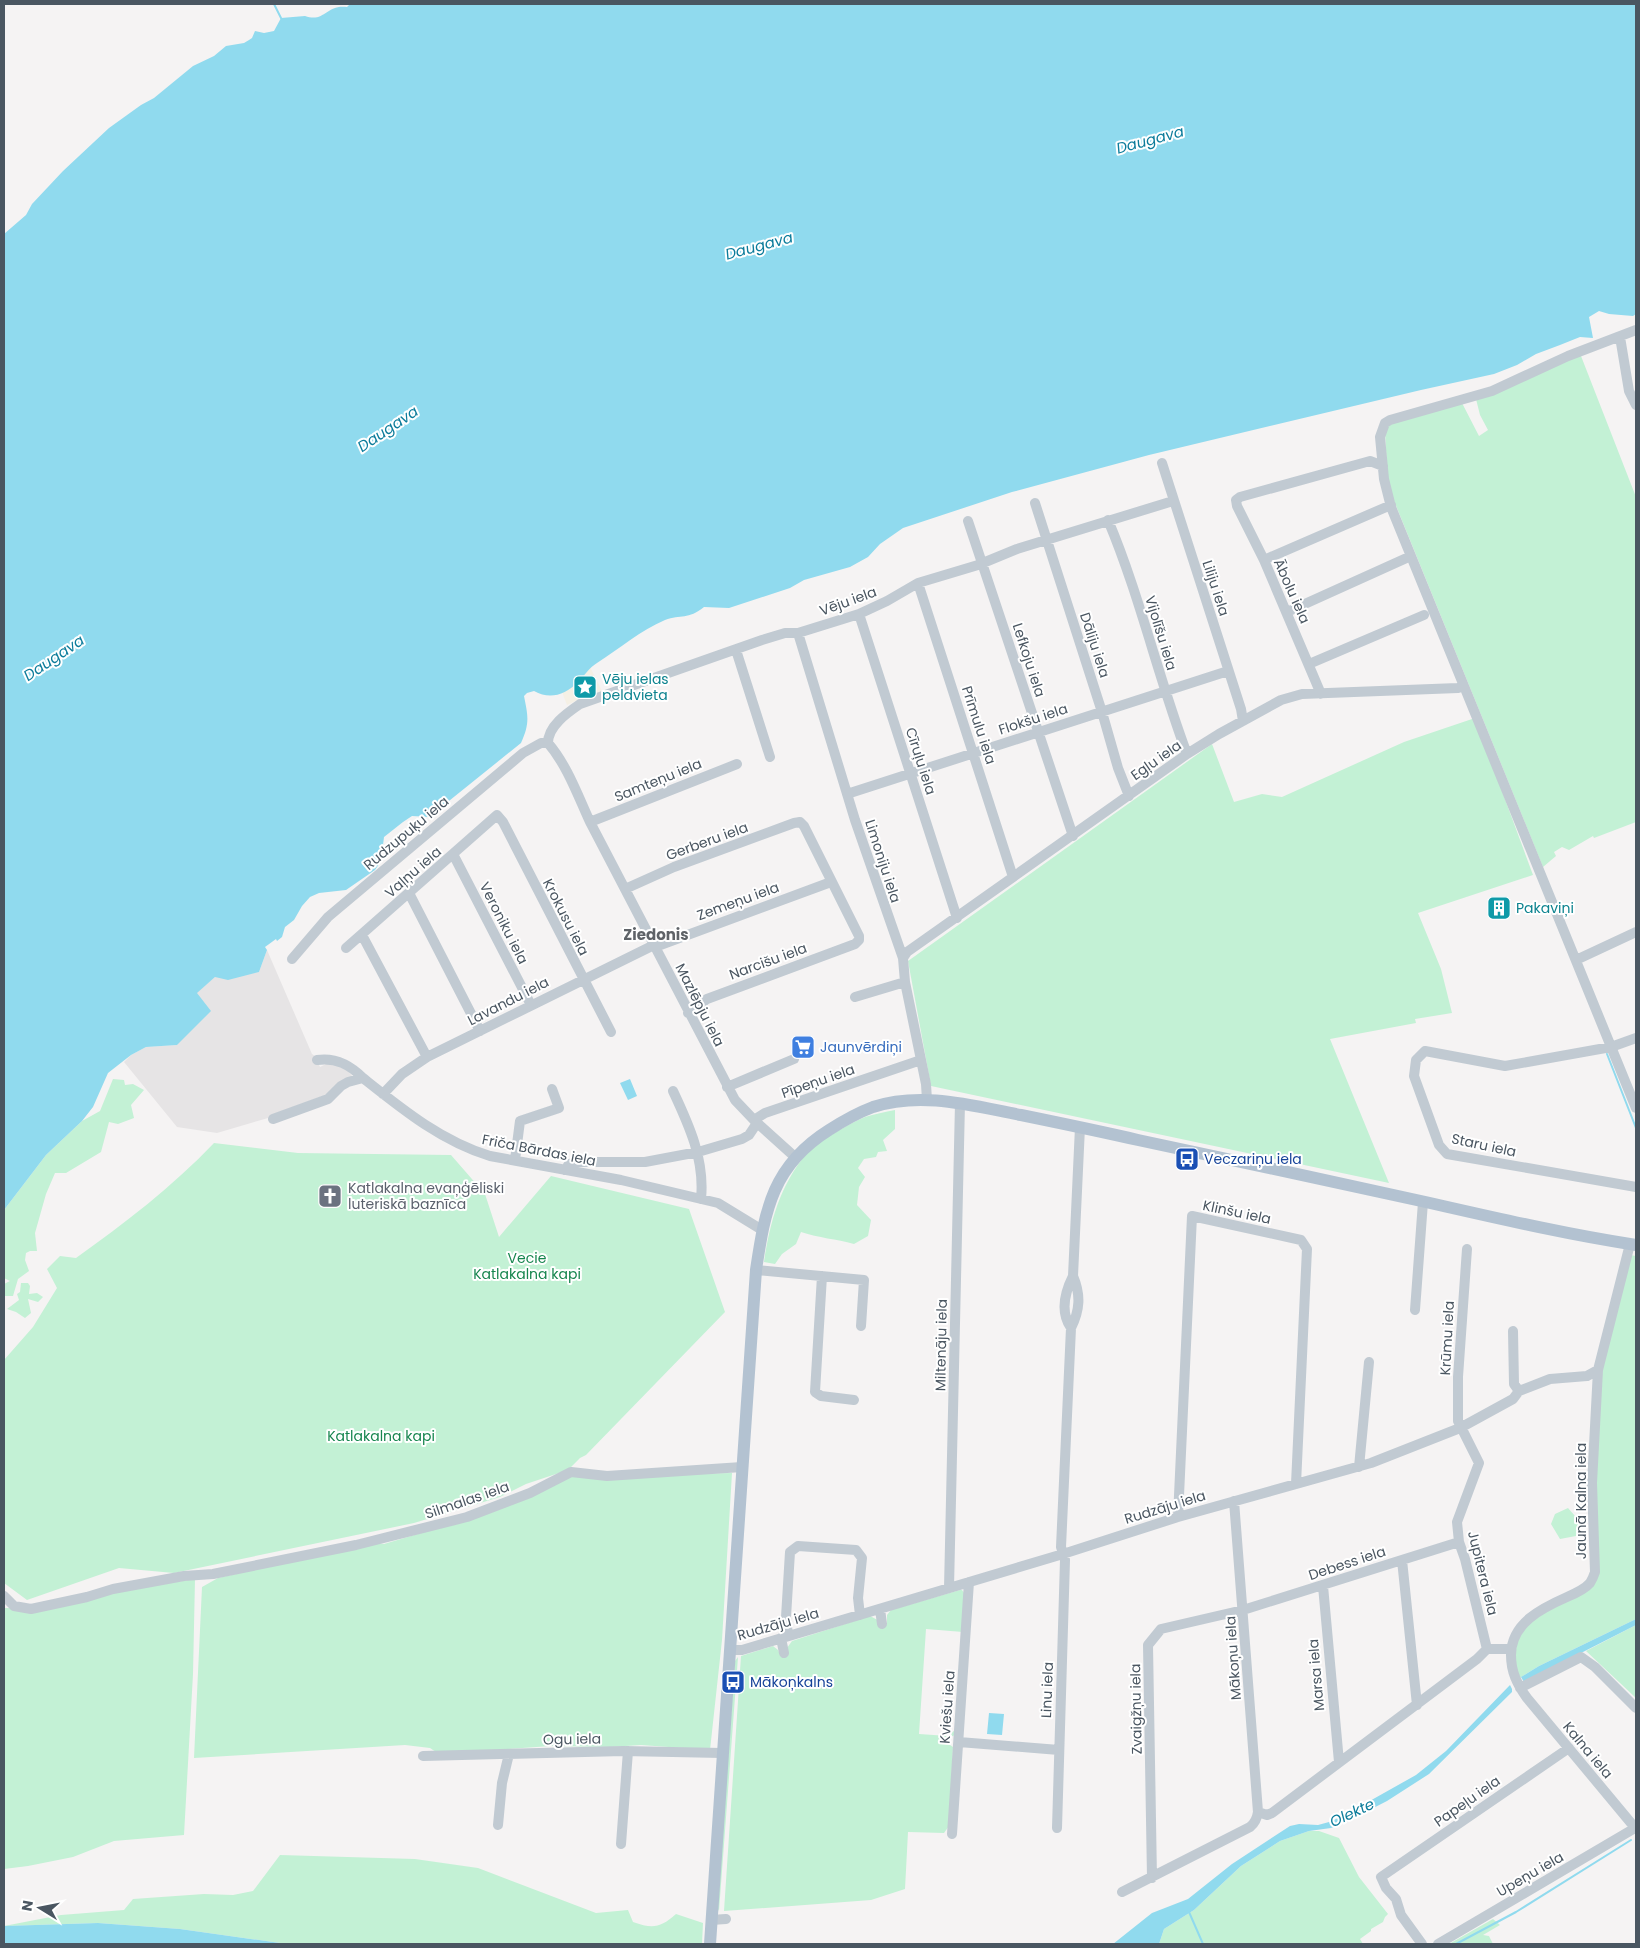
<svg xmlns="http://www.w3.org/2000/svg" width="1640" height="1948" font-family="Poppins,sans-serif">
<rect width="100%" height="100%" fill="#f5f3f3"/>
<path fill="#e6e4e5" d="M267,950L312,1054L315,1056L320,1067L330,1062L346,1068L352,1076L328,1094L271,1115L268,1118L217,1133L177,1127L124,1062L131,1055L146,1047L177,1045L196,993L215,977L259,972Z"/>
<path fill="#c3f1d5" d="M1578,354L1581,356L1636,497V822L1594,838L1593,836L1569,850L1562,847L1554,852L1556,856L1543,867L1388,486L1385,432L1388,426L1395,420L1462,403L1479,436L1488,430L1480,415L1476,399Z
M1475,718L1533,875L1418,913L1441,969L1452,1013L1415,1019L1416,1023L1330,1039L1389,1183L931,1086L908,961L1212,744L1234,802L1262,794L1282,797L1404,742Z
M113,1079L124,1080L125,1085L133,1084L144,1090L131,1105L134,1118L118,1124L109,1122L101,1152L66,1173H55L46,1194L35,1233L37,1251H30L26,1253L25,1260L29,1271L18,1279L13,1296H4V1284L10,1281L4,1278V1210L46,1155L82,1121L100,1111Z
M895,1110V1129L883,1140L887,1151L878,1152L876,1157L864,1159L858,1168L865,1177L859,1187L857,1205L871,1220L868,1236L854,1244C836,1239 819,1238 801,1232L796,1244L782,1254L775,1264L764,1262C770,1222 780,1185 807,1153C816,1142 851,1123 865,1117C874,1114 885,1112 895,1110Z
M214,1143L298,1153L451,1155L485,1194L499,1237L551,1176L689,1209L725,1312L586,1455L580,1458L568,1470L526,1484L500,1497L414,1523L174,1573L119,1568L27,1600L4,1583V1360L33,1327L57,1288L47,1269L60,1256L76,1258C125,1223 172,1187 214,1143Z
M1630,1255L1636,1256V1619L1539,1666L1518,1679C1515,1662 1514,1643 1522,1628L1595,1579V1496L1599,1394L1605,1354Z
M21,1283H28L30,1286L29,1294L37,1293L43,1297L38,1302L28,1299L31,1313L25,1318L16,1312L7,1309L19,1300L17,1294L20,1292Z
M732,1473L722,1640L710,1750L641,1745L610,1747L551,1746L439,1754L430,1748L405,1745L194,1758L202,1587L218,1578L376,1543L384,1544L428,1531L572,1476Z
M1568,1508L1583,1525L1576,1536L1560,1539L1551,1524L1555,1514Z
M195,1579L193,1674L184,1835L114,1841L73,1857L28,1866L4,1869V1608H14Z
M960,1590H962L967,1597L963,1632L926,1629L919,1734L948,1736L955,1730V1735L948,1738L947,1743L953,1747L949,1826L944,1833L908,1832L905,1889L871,1900L724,1911L741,1656L773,1646L778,1650L780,1654L787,1648L792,1641L870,1616L887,1625V1615L891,1610Z
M1636,1625V1698L1586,1651Z
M738,1657L719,1911L717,1907L735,1661Z
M1309,1831H1319L1339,1838L1359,1877L1388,1914L1385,1917L1383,1922L1371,1929V1931L1360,1939L1363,1944H1159L1164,1929L1194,1910L1241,1866L1280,1841Z
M280,1855L415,1859L478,1868L596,1913L628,1910L633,1922C653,1929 660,1928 676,1914L703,1923L702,1944H287L180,1929L98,1923L4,1926L61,1915L124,1910L133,1899L204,1894L233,1895L253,1891Z
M1493,1919L1500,1925L1483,1935L1489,1936L1493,1944H1449Z"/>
<path fill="#f5f0e5" d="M590,667L603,693L594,696L590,694L567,705L562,692L578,683Z"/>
<path fill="#90daee" d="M350,4H1636V314L1633,316L1609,314L1599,311L1589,317L1593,338L1580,337L1560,345L1536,354L1517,365L1494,374L1421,390L1149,455L1012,492L903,528L880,544L868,557L850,567L804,580L790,588L729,608L704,607C688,620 681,614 665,620C641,630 619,649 597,663C589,668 585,675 578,682C565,695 550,700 534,691L527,693L524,696C528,716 530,723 521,743L429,817L412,816L403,822L384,837L381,861L375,870L346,890L319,893L310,897L302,906L294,920L285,927L282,937L277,941L276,939L265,947L267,950L259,972L228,980L215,977L197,993L211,1011L177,1045L146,1047L131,1055L108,1073L93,1107L82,1121L46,1155L4,1210V234L26,215L32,204L63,171L109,128L141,105L154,98L193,66L214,56L226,46L244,43L249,40L252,38L255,31L264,33L274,31L281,18L305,16C325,23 326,4 347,7Z
M630,1079L637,1096L628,1100L620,1083Z
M1636,1619V1625L1524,1682L1521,1677L1539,1666Z
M1510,1685L1512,1689V1692L1429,1774L1387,1801L1346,1822L1331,1828L1309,1831L1280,1841L1241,1866L1194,1910L1164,1929L1159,1944H1113L1152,1913L1188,1899L1232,1864L1290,1826L1299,1824L1318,1825L1329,1822L1343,1816L1416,1775L1446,1751Z
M989,1713L1004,1714L1002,1735L987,1734Z
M98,1923L180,1929L287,1944H4V1926Z"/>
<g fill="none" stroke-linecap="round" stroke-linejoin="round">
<path stroke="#90daee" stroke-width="2" d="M274,4L281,18
M1607,1054L1636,1128
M1189,1912L1203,1944
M1456,1944L1516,1912L1631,1840"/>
<path stroke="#c1cad2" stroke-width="10" d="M1636,330L1568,356L1492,391L1390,420L1385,423L1380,437L1384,479L1391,507L1636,1108
M1620,337L1629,391L1636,405
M1162,463L1241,709L1243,721
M1035,503L1102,712L1118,768L1129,796
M1108,520C1140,596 1158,677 1187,754
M968,521L1073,836
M1264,560L1391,505
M918,583L1013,877
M1287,612L1411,556
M859,614L957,918
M798,633L855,820L903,958L905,982L926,1084L927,1100
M736,650L770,757
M1309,664L1424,615
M1321,694L1264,560L1237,506L1236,500L1240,497L1370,461L1383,466
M548,743C548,726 567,713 580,704L762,640L785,633H798L859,614L887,601L918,583L978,565L1017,549L1173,501
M548,743C567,765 578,796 590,822L735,1100L754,1120L795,1157
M847,794L1228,671
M590,822L737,764
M453,854L531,1005
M625,889L674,867L794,823L800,822L804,826L859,936V940L855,944L707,999L688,1013
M409,893L480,1031
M362,935L427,1057
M655,947L831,882
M346,948L497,815L503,822L611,1032
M903,958L907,952L1187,754L1219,734L1281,700L1302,694L1458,688L1464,686
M292,959L328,917L523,753L541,743H548
M1576,960L1636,932
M855,997L905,982
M1636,1038L1611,1047L1505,1066L1425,1051L1416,1060L1414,1076L1439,1145L1447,1154L1636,1187
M317,1060C336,1057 350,1065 363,1078
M727,1087L794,1059
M673,1091C689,1125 705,1160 701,1199
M383,1094L402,1074L427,1057L654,945
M273,1119L328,1099L341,1086L348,1082L363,1078C402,1109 441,1141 490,1156L621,1180L718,1203L762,1230
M754,1120L765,1113L921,1060
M515,1160L520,1121L559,1108L552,1089
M565,1170L569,1164L576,1162H645L698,1152L742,1139L749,1135L757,1123
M1630,1244L1598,1370L1592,1483L1595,1572C1594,1575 1592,1580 1590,1583C1585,1589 1574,1594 1567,1597C1542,1608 1511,1623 1511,1655C1511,1672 1517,1684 1527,1698L1636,1829
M1467,1249L1458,1377V1421L1479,1463L1457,1522L1459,1542L1465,1559L1487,1649
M756,1270L864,1280L861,1326
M822,1276L815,1392L821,1396L854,1400
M1415,1310L1423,1202
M1071,1328C1060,1312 1065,1292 1073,1276L1080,1127
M1513,1331L1514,1384L1519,1391
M1359,1467L1369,1362
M1178,1517L1192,1216L1301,1240L1307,1249L1296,1484
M1402,1560L1417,1705
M1323,1586L1339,1762
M949,1588L960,1103
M4,1596L14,1606L31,1609L87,1597L113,1589L184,1576L213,1574L356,1545L467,1517L530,1493L571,1472L607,1476L742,1467
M880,1609L882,1624
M788,1636L786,1617L790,1552L798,1546L856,1550L862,1558L858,1598L860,1615
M781,1638L784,1653
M1487,1649H1511
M730,1650H742L1063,1554L1178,1517L1371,1463L1460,1428L1513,1399L1519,1391L1550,1379L1587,1376L1598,1370
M1520,1688L1581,1657L1595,1667L1636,1708
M959,1742L1059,1750
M423,1756L623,1751L722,1753
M1258,1812L1267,1815L1272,1813L1477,1659L1487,1649
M498,1825L502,1783L509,1754
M1057,1828L1065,1560L1061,1547L1071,1328C1080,1310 1081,1295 1073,1276
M952,1834L969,1582
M621,1844L628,1751
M1152,1878L1148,1645L1161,1629L1243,1610L1459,1542
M1122,1892L1250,1827C1255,1823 1257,1819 1258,1812L1234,1501
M711,1920L726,1919
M1422,1944L1401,1915L1396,1899L1386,1888L1381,1877L1569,1748
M1438,1944L1635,1828"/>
<path stroke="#b3c2d1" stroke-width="12" d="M710,1944L756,1270C765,1209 773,1165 829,1130C843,1121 857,1113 873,1107C922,1091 973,1106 1021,1115C1060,1123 1099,1131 1138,1140C1232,1160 1327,1180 1421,1201C1492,1217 1564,1234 1636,1245"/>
</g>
<defs>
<g id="sight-square" transform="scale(1.25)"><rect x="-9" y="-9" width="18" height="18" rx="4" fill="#0f9aa8" stroke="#fff"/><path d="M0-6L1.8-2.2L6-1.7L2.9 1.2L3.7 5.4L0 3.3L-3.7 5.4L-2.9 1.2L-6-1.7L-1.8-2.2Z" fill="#fff"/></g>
<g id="building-square" transform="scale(1.25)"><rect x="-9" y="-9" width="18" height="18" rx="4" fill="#0f9aa8" stroke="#fff"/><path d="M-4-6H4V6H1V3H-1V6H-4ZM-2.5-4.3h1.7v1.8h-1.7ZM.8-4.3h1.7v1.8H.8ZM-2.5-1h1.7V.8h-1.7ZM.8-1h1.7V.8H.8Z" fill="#fff"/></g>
<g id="supermarket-square" transform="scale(1.25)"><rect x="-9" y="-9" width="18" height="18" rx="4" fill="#3f7fe0" stroke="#fff"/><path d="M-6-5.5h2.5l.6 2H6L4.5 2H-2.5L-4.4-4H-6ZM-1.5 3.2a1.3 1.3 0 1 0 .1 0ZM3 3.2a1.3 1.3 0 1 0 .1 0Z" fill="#fff"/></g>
<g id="bus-square" transform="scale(1.25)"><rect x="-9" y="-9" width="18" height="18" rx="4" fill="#1a4fb4" stroke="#fff"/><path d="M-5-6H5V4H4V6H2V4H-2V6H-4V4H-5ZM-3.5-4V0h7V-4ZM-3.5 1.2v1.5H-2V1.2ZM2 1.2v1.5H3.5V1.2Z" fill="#fff"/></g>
<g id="church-square" transform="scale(1.25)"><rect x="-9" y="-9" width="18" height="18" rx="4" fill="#6b7280" stroke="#fff"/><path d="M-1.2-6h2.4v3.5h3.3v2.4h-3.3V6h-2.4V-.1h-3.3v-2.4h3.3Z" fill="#fff"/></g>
</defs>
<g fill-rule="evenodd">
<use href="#sight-square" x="585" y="687"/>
<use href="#building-square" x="1499" y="908"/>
<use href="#supermarket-square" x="803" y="1047"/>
<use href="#bus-square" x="1187" y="1159"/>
<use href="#church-square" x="330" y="1196"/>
<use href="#bus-square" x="733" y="1682"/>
</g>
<g text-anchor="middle" stroke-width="4" stroke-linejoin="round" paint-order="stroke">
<g font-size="14" fill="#4a5661" stroke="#fff">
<text transform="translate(1216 588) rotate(72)" y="5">Liliju iela</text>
<text transform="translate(1292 591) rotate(66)" y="5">Ābolu iela</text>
<text transform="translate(848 601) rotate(-20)" y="5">Vēju iela</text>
<text transform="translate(1161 633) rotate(73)" y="5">Vijolīšu iela</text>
<text transform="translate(1095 645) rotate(72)" y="5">Dāliju iela</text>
<text transform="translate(1029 660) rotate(72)" y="5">Lefkoju iela</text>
<text transform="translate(1033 719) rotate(-18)" y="5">Flokšu iela</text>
<text transform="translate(979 725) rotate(72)" y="5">Prīmulu iela</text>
<text transform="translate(1156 760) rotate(-35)" y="5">Egļu iela</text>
<text transform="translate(921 761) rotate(72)" y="5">Cīruļu iela</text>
<text transform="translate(658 780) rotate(-22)" y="5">Samteņu iela</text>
<text transform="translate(406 833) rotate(-40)" y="5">Rudzupuķu iela</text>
<text transform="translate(707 841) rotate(-20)" y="5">Gerberu iela</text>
<text transform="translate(883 861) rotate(72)" y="5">Limoniju iela</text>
<text transform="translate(413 872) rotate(-41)" y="5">Vaļņu iela</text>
<text transform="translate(738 901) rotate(-20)" y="5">Zemeņu iela</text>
<text transform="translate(566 917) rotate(63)" y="5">Krokusu iela</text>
<text transform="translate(504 923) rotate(63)" y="5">Veroniku iela</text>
<text transform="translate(768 961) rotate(-20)" y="5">Narcišu iela</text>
<text transform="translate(508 1001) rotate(-27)" y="5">Lavandu iela</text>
<text transform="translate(700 1005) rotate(63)" y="5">Mazlēpju iela</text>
<text transform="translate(818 1081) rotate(-19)" y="5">Pīpeņu iela</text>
<text transform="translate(1484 1145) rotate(12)" y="5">Staru iela</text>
<text transform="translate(539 1150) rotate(11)" y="5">Friča Bārdas iela</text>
<text transform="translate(1237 1212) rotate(12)" y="5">Klinšu iela</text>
<text transform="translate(1447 1338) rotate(-87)" y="5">Krūmu iela</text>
<text transform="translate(941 1345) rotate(-89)" y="5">Miltenāju iela</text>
<text transform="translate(467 1500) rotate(-19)" y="5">Silmalas iela</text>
<text transform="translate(1581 1501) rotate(-90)" y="5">Jaunā Kalna iela</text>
<text transform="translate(1165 1507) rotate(-17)" y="5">Rudzāju iela</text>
<text transform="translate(1347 1563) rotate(-18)" y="5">Debess iela</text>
<text transform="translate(1483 1573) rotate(76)" y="5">Jupitera iela</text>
<text transform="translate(778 1624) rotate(-16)" y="5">Rudzāju iela</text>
<text transform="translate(1233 1658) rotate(-94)" y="5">Mākoņu iela</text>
<text transform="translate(1316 1675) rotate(-95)" y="5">Marsa iela</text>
<text transform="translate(1047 1690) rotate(-88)" y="5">Linu iela</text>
<text transform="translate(947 1707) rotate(-86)" y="5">Kviešu iela</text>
<text transform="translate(1136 1709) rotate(-91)" y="5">Zvaigžņu iela</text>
<text transform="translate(572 1739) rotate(-1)" y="5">Ogu iela</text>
<text transform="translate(1588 1750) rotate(50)" y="5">Kalna iela</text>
<text transform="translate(1467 1801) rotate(-35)" y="5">Papeļu iela</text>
<text transform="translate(1530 1874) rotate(-30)" y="5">Upeņu iela</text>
</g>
<g font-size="14" fill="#0d838f" stroke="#fff" text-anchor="start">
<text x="602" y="684">Vēju ielas<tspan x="602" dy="16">peldvieta</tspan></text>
<text x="1516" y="913">Pakaviņi</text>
</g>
<g font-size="14" fill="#366cbe" stroke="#fff" text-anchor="start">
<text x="820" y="1052">Jaunvērdiņi</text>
</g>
<g font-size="14" fill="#164399" stroke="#fff" text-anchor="start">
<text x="1204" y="1164">Veczariņu iela</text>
<text x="750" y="1687">Mākoņkalns</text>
</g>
<g font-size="14" fill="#5b616d" stroke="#fff" text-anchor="start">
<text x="348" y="1193">Katlakalna evaņģēliski<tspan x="348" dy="16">luteriskā baznīca</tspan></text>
</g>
<g font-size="14" fill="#17864f" stroke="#fff">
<text x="527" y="1263">Vecie<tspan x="527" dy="16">Katlakalna kapi</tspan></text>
<text x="381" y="1441">Katlakalna kapi</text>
</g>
<g font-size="15" font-style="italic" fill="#0c7c9b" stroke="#fff">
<text transform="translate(1150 140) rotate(-15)" y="5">Daugava</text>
<text transform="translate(759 246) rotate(-15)" y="5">Daugava</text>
<text transform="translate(388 429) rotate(-34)" y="5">Daugava</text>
<text transform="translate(54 658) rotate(-34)" y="5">Daugava</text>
<text transform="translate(1352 1813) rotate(-25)" y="5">Olekte</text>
</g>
<g font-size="15" font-weight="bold" fill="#5f6368" stroke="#fff">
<text x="656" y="940">Ziedonis</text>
</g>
</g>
<rect width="1640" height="1948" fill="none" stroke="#4a5661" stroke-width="10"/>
<g transform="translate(40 1908) rotate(280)" stroke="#ffffff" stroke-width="4" paint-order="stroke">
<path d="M0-4L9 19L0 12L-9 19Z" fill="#4a5661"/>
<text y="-8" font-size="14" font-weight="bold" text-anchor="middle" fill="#4a5661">N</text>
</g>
</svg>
